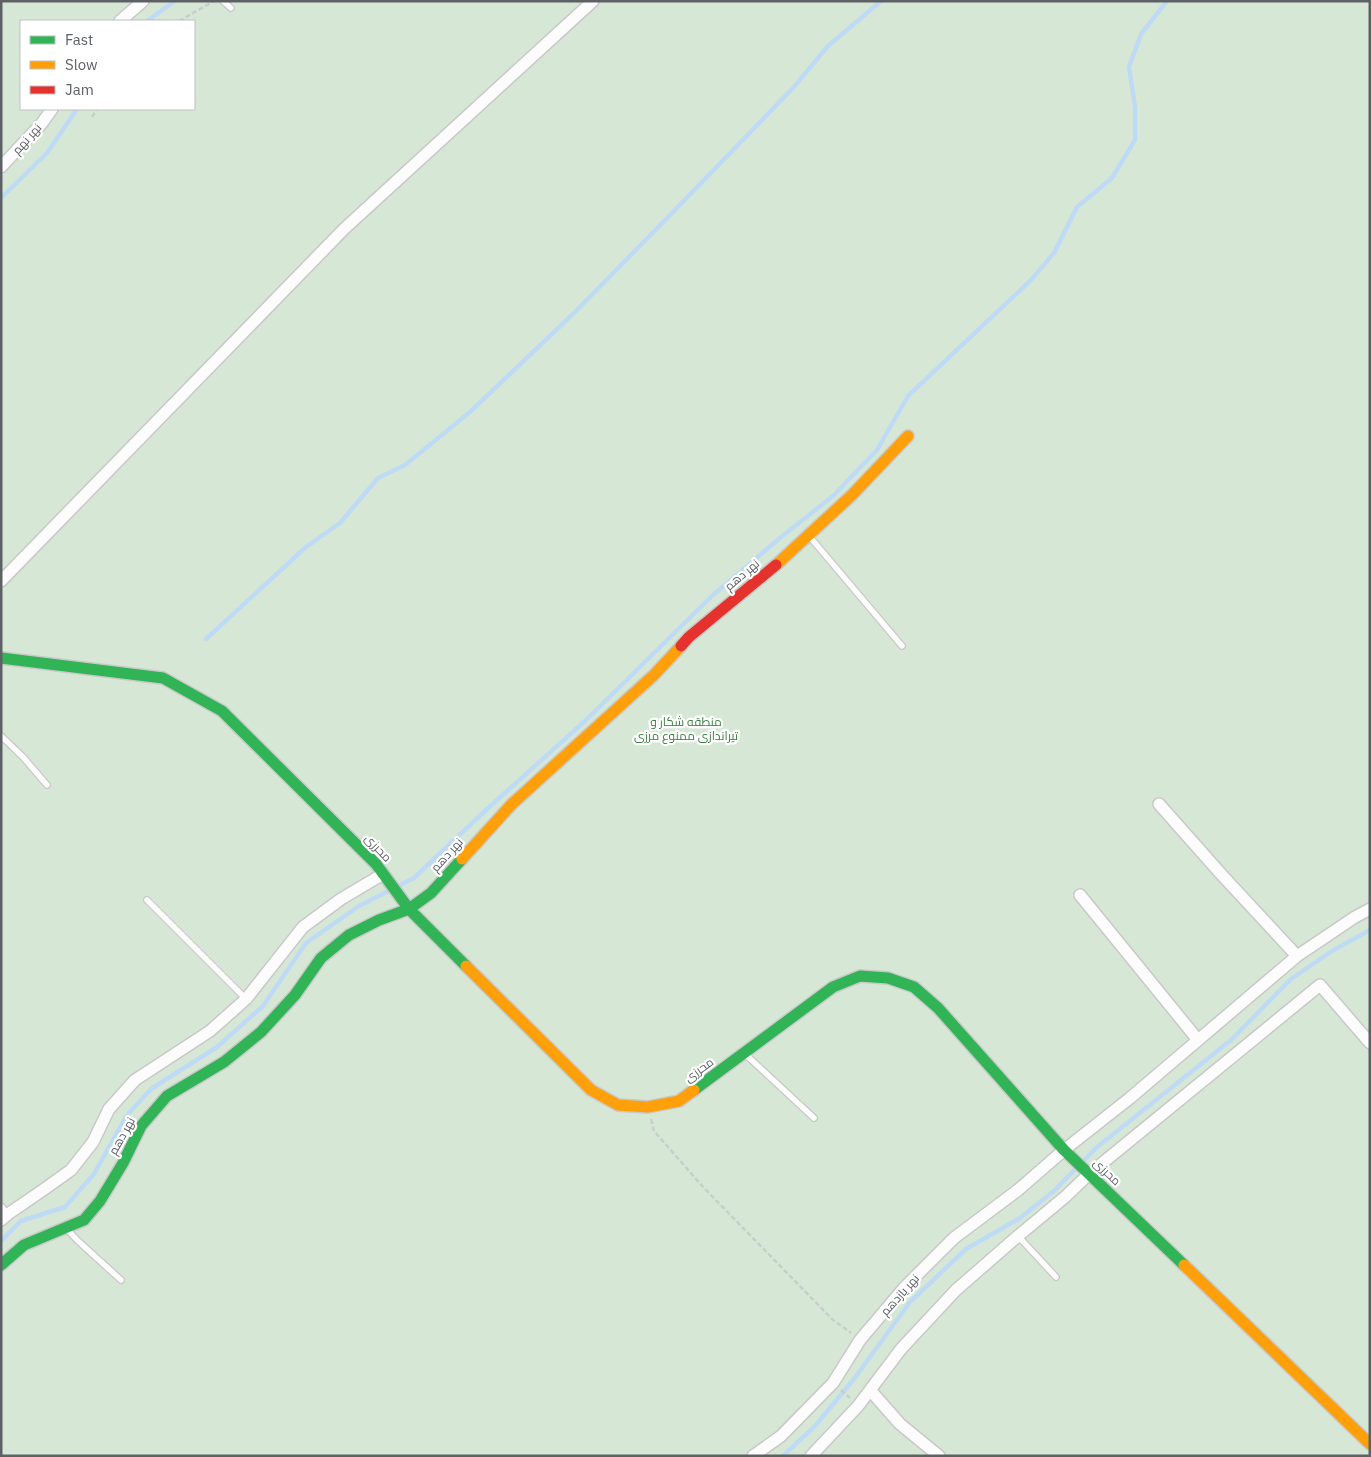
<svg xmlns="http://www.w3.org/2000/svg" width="1371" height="1457" font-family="'IBM Plex Sans',Cairo,sans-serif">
<rect width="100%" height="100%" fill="#edece8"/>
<path fill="#d6e8d5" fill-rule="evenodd" d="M1,1H1370V1456H1ZM21,21H194V109H21Z"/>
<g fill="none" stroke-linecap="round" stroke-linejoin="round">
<path stroke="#bfdaf5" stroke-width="4.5" d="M147,21L175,1
M1,198L47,153L77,109
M206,639L306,547L340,523L378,478L405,465L470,412L574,313L675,210L793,88L828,46L881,1
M1,1241L21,1221L65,1207L94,1174L127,1115L151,1089L217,1047L263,1006L306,943L359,906L414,878L486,810L586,720L713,595L780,538L833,496L877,450L908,396L1031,280L1054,253L1077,207L1112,178L1135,140V107L1129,67L1141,34L1167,1
M783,1456L815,1426L854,1379L910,1302L966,1249L1020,1218L1054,1191L1096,1148L1231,1040L1291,979L1332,951L1370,930"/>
<g stroke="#c9c8c8" stroke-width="8">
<path id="lane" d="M223,1L231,8
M810,537L902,646
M1,736L23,757L47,785
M147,900L246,999
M745,1054L814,1118
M1,1206L8,1214
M66,1228L77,1240L121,1280
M1018,1236L1056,1277"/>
</g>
<g stroke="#c9c8c8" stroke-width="14">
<path id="street" d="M120,21L143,1
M1,167L42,123L52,109
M1,581L344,229L593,1
M1080,895L1198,1040
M1297,956L1355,917L1370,909
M1,1220L8,1214L43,1190L71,1170L93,1142L109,1109L135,1080L210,1031L246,999L303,927L341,899L383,874
M870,1390L900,1424L939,1456
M753,1456L781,1436L833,1383L860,1340L904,1288L954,1238L1018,1190L1064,1150L1130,1098L1297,956L1221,874L1159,804
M811,1456L858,1406L901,1349L956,1290L1018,1236L1065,1197L1089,1174L1320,985L1370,1043"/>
</g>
<g stroke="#c9c9ca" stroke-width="14">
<path id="fast" d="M1,658L163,678L222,711L376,864L409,909L466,966
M694,1090L833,987L860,976L888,978L914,987L938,1008L1064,1150L1184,1265
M1,1265L24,1245L84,1220L100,1201L123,1163L141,1126L167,1096L224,1062L261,1032L295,995L321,958L349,935L379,920L409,909L431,893L462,859"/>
</g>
<g stroke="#c9c9ca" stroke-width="14">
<path id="slow" d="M776,565L852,495L908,436
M462,859L512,804L654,675L681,646
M466,966L591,1090L618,1105L648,1107L679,1101L694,1090
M1184,1265L1370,1444"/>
</g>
<g stroke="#c9c9ca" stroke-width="14">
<path id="jam" d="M681,646L689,637L776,565"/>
</g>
<path stroke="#c9cdcb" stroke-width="2.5" stroke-dasharray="5 2.5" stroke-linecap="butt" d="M179,21L214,1
M92,117L97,109
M651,1119L654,1131L704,1188L832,1319L851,1333
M841,1390L850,1398"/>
<use href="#lane" stroke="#fcfcfc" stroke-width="5.5"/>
<use href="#street" stroke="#fcfcfc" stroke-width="11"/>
<use href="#fast" stroke="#30b455" stroke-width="11"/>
<use href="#slow" stroke="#ff9f0a" stroke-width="11"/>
<use href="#jam" stroke="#e5322d" stroke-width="11"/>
</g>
<g text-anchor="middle" stroke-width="4.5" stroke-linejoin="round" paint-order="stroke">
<g font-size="12" fill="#5d6065" stroke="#fff">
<text transform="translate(27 139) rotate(-48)" y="4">نهر نهم</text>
<text transform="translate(742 575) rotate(-40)" y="4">نهر دهم</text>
<text transform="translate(378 848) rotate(47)" y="4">محرزی</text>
<text transform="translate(447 855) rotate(-48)" y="4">نهر دهم</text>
<text transform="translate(699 1070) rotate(-36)" y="4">محرزی</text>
<text transform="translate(122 1136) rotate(-61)" y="4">نهر دهم</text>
<text transform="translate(1107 1172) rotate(44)" y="4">محرزی</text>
<text transform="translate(900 1295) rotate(-48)" y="4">نهر یازدهم</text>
</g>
<g font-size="12" fill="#3a8040" stroke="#fff">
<text x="686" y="726">منطقه شکار و<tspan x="686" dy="14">تیراندازی ممنوع مرزی</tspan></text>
</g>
</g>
<rect width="1371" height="1457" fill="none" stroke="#5d6065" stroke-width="5"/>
<rect x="20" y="20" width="175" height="90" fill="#ffffff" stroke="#bebfc1"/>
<rect x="30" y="36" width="25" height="8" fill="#30b455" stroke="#bebfc1"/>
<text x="65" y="45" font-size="15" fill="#5d6065">Fast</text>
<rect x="30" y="61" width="25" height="8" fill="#ff9f0a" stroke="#bebfc1"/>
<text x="65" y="70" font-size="15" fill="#5d6065">Slow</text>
<rect x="30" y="86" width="25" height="8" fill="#e5322d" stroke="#bebfc1"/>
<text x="65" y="95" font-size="15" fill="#5d6065">Jam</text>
</svg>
